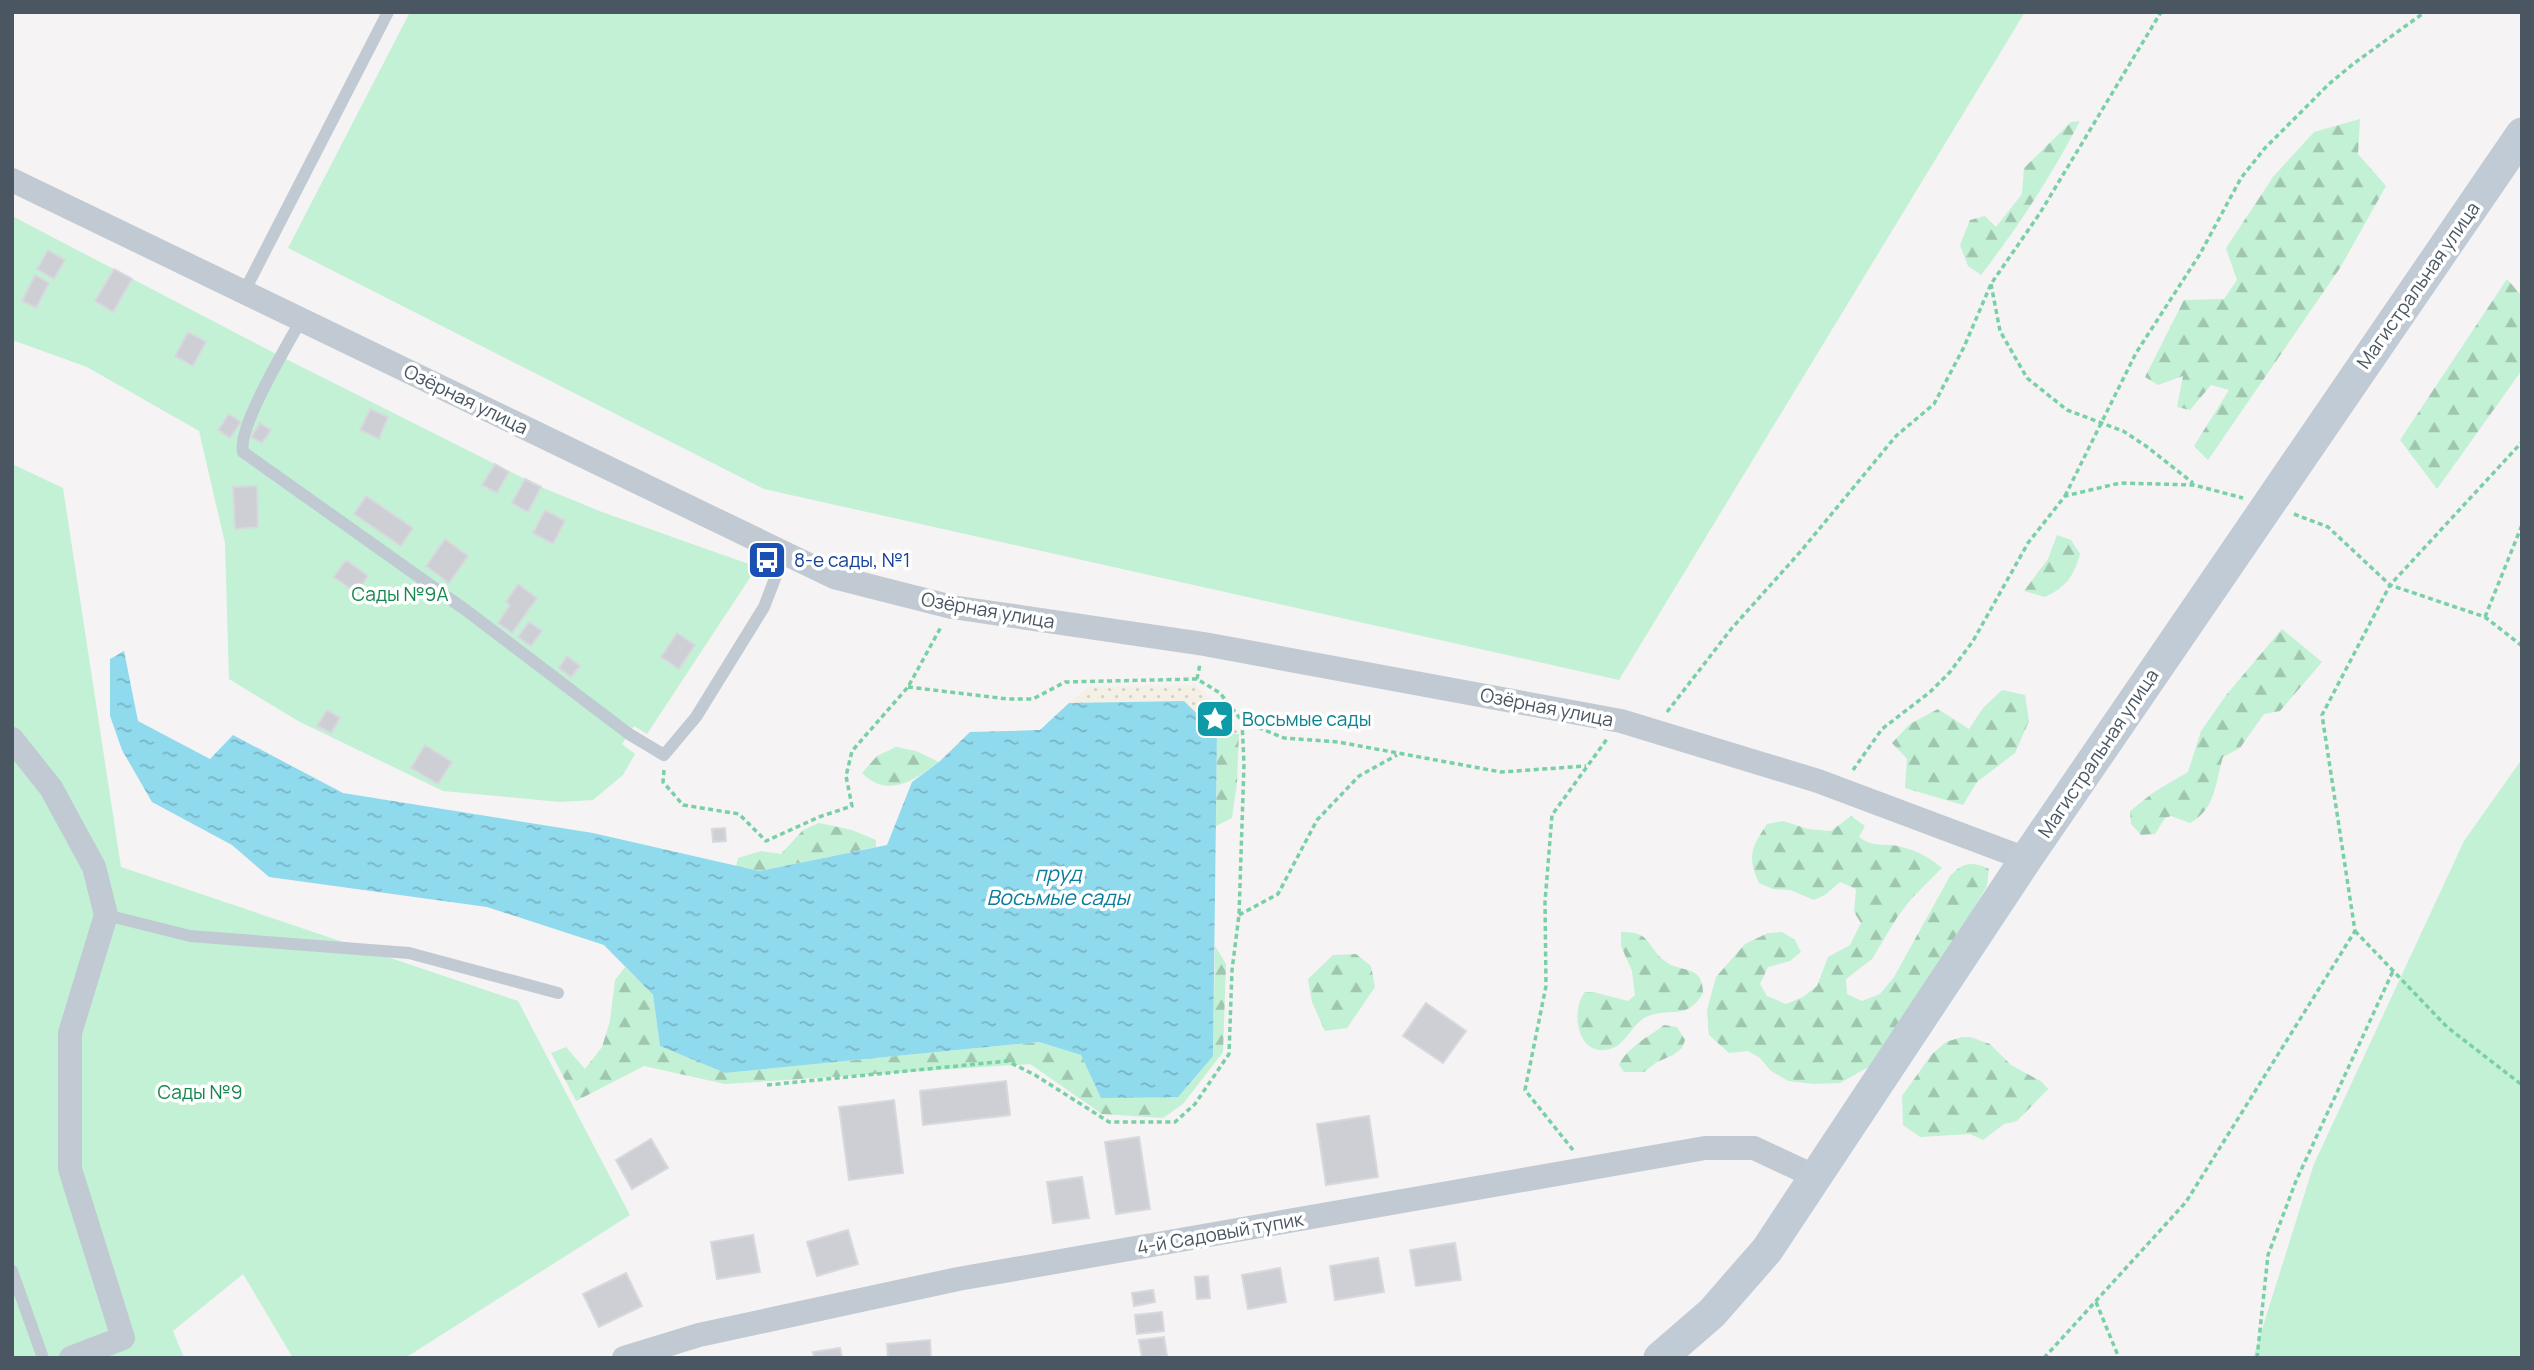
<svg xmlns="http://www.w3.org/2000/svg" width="2534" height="1370" font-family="Manrope,sans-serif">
<defs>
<pattern id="forest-firs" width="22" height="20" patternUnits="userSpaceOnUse" patternTransform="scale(1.75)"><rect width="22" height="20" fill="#c3f1d5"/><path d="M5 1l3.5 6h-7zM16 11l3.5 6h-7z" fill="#a0c6b0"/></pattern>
<pattern id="sand-dots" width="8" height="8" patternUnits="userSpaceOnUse" patternTransform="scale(1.75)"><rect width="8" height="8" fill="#f5f0e5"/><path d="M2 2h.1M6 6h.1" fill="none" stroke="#d4d0c7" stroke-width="1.8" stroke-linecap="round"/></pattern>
<pattern id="water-ripples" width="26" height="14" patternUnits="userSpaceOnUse" patternTransform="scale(1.75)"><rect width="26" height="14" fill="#90daee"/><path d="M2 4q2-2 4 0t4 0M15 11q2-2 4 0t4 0" fill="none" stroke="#78b4c4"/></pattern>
</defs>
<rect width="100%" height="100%" fill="#f5f3f3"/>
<path fill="#c3f1d5" d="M410,12H2025L1619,680L764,489L288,248Z
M12,216L282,357L541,487L602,512L757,567L647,734L634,726L622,744L635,754L623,775L593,800L560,802L443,791L298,721L229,679L225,543L199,431L87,367L12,340Z
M12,464L63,488L121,867L518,1001L630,1215L405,1358H293L243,1274L173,1331L184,1358H12Z
M2522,759V1358H2253L2314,1164L2464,841Z"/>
<path fill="url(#forest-firs)" d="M2360,119L2358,154L2386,186L2340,268L2208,460L2194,446L2229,390L2211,385L2190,410L2177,407L2183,376L2158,385L2145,377L2184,300L2224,299L2237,280L2226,248L2273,177L2314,132Z
M2080,121C2051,176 2019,226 1981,275L1968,266L1960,245L1970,220L1985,216L1996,227L2022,194L2024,168L2071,122Z
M2507,279L2522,296V370L2437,489L2400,440Z
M2057,535L2071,540L2080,554C2074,576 2066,587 2045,597L2024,591L2048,559Z
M2282,629L2322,662L2280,711L2264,714L2240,748L2223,757C2215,783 2216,809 2190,823L2171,816L2165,818L2155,834L2141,835L2131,824L2130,811L2154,792L2188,772L2201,731L2227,694Z
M2002,690L2025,695L2029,721L2015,753L1977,782L1963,805L1905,788L1907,759L1892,743L1910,724L1938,709L1969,729L1983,708Z
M1217,733L1239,734L1237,783L1232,818L1216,826Z
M896,747L916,751L939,762C915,779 889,800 862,773L877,756Z
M1851,816L1865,826L1859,837C1875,849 1885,842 1902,847C1918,851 1930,858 1942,868L1912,898L1898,916L1872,959L1846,979L1847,994L1862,1001L1880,994L1894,977L1950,876C1963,862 1972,861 1989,869L1987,886L1902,1032L1872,1065L1840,1083L1814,1084L1788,1081L1771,1071L1760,1058L1748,1051L1729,1053L1709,1035L1707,1010L1716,977L1745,944L1768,933L1782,932L1795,940L1801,952L1790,961L1768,967L1760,984L1767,996L1786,1004L1803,997L1817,986L1828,957L1850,945L1861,923L1854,912L1856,889L1840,882L1825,895L1814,900L1790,890L1773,889L1759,883C1747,856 1751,848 1767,824L1783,821L1808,829L1831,831Z
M819,823L852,830L876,840V847L759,871L736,866L738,858L761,851L781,854L803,830Z
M1621,932C1652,931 1646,947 1665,961C1681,974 1703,963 1703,993C1686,1022 1670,1006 1646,1017C1631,1024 1625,1049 1605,1050C1576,1053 1571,1009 1585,992H1593L1628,1001L1635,995L1632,971L1621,946Z
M1215,946L1226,964L1223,1052L1183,1104L1163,1118L1102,1114L1030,1064L725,1084L644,1066L576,1101L551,1053L566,1047L585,1069L602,1047L610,1021L615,980L625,967L653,995L660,1046L725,1073L1039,1042L1081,1055L1213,1056Z
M1356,954L1371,966L1375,987L1347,1028L1325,1031L1312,1002L1308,979L1333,955Z
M1664,1025L1677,1027L1685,1040L1682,1048L1673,1055L1657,1062L1644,1072H1624L1619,1065C1629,1046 1647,1038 1664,1025Z
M1962,1037H1970L1990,1044L2011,1065L2042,1082L2048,1089L2017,1121L2004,1124L1983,1140L1970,1134L1920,1137L1903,1125L1902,1096L1932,1054L1946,1042Z"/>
<path fill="url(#sand-dots)" d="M1194,685L1218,704L1239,734L1217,733L1184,701L1069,703L1089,687Z"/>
<path fill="url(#water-ripples)" d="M124,651L138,721L210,759L233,735L343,793L593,833L759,871L887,845L912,782L939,762L970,732L1040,730L1069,703L1184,701L1217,733L1213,1056L1178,1097L1101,1098L1081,1055L1039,1042L725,1073L660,1046L653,995L604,945L487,907L269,877L232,845L152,802L122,750L110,716V659Z"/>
<path fill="#cdcfd5" stroke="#d7d9de" stroke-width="2" d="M48,250L65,260L54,279L37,269Z
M114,269L132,279L113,312L95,301Z
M35,275L49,283L36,308L22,301Z
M188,332L206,342L193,366L175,356Z
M370,409L388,417L379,439L360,430Z
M229,414L241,422L230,438L218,430Z
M260,423L271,430L262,443L251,437Z
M495,464L509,472L497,493L482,485Z
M525,479L541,487L528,512L512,503Z
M257,486L258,527L235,529L233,487Z
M366,496L413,528L401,546L354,514Z
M545,510L565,521L553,544L533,533Z
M445,539L468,556L449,583L426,566Z
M346,560L368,576L356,593L334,577Z
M518,584L537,598L512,633L498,623L510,605L506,602Z
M529,622L542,631L531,646L518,637Z
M677,633L695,645L679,669L661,657Z
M567,656L580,666L571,677L559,668Z
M327,710L340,718L331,733L317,726Z
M425,745L452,762L438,784L411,768Z
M725,828L726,841L713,842L712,829Z
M1426,1003L1466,1031L1443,1063L1403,1036Z
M1006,1081L1010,1115L923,1125L920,1091Z
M894,1100L903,1173L849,1180L839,1107Z
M1369,1116L1378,1177L1326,1185L1317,1124Z
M1139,1137L1150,1209L1116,1214L1105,1142Z
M651,1139L668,1168L632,1189L616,1160Z
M1082,1177L1089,1218L1053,1223L1047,1182Z
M848,1230L858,1264L817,1276L807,1242Z
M753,1235L760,1272L717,1279L711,1242Z
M1455,1243L1461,1280L1416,1286L1410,1250Z
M1378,1258L1384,1292L1335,1300L1330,1266Z
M1280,1268L1286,1302L1248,1309L1242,1275Z
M626,1273L642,1306L599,1327L583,1294Z
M1208,1276L1210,1298L1197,1299L1195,1277Z
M1153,1290L1155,1302L1134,1306L1132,1293Z
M1162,1312L1164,1331L1137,1334L1135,1315Z
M1164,1337L1167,1356L1142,1358L1139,1340Z
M930,1340L931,1358H888L887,1344Z
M840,1348L842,1358H814L813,1352Z"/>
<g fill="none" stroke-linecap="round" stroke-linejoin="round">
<path stroke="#7ad0a6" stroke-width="3.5" stroke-dasharray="5 3.5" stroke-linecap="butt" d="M1991,284L2000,331L2027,378L2067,410L2123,431L2146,446L2193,483
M2065,496L2136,353L2200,254L2241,178L2265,148L2329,84L2353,64L2425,12
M2294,514L2328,527L2390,585L2485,617L2522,646
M2485,617L2522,525
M1197,679L1200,664
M908,687L1008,699H1033L1065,682L1197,679L1220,693L1242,721L1284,738L1338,742L1501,772L1586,766
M1667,712L1732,628L1801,551L1896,436L1934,404L1964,347L1991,284L2040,213L2161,12
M664,770L663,782L683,805L739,814L766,841L819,817L852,806L846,776L852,751L908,687L941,627
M1853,770L1882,729L1930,692L1950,672L1973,641L2028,543L2065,496L2120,483L2194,485L2243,498
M1239,915L1278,894L1317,820L1359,776L1397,755
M2355,931L2447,1027L2522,1085
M767,1085L1007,1061L1035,1075L1109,1122H1175L1195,1104L1229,1054L1232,970L1239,915L1244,764L1242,721
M1573,1150L1525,1090L1546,986L1545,902L1552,815L1607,739
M2096,1302L2119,1358
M2044,1358L2186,1202L2355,931L2322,715L2390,585L2522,442
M2257,1358L2268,1255L2296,1181L2393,971"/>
<path stroke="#c1cad2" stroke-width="12" d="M244,292L388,12
M301,320C287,346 237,428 243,452L467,611L629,734L664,755L696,717L764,607L777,573L776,549
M106,915L190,936L409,953L558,993
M12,1271L43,1358"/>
<path stroke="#c1cad2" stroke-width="24" d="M12,180L834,577L952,607L1204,644L1621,721L1818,781L2026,859
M12,739L51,788L94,867L106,915L70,1033V1169L123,1338L71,1358
M624,1358L699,1335L958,1279L1705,1148H1754L1816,1177"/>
<path stroke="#c1cbd6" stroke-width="33" d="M1660,1358L1712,1313L1767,1250L2026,859L2522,134"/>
</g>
<defs>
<g id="bus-square" transform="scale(2.0125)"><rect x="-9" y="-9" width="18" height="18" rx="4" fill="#1a4fb4" stroke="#fff"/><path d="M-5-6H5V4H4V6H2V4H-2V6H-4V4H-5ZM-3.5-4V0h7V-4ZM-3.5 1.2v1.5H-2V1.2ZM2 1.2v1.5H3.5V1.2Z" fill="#fff"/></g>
<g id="sight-square" transform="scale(2.0125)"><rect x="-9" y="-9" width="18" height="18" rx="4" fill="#0f9aa8" stroke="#fff"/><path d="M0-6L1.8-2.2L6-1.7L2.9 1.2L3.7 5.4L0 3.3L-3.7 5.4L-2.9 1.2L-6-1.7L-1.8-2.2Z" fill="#fff"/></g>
</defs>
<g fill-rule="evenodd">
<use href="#bus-square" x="767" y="560"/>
<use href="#sight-square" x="1215" y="719"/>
</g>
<g text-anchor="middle" stroke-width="7" stroke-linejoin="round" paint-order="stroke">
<g font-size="19" fill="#4a5661" stroke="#fff">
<text transform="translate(2418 285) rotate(-55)" y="7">Магистральная улица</text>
<text transform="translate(466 399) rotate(26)" y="7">Озёрная улица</text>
<text transform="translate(988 610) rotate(10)" y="7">Озёрная улица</text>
<text transform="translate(1547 707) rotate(11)" y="7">Озёрная улица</text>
<text transform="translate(2098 753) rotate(-56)" y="7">Магистральная улица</text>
<text transform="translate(1220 1233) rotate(-10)" y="7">4-й Садовый тупик</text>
</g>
<g font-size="19" fill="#164399" stroke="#fff" text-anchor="start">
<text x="794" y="567">8-е сады, №1</text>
</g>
<g font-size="19" fill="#17864f" stroke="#fff">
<text x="400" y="601">Сады №9А</text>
<text x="200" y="1099">Сады №9</text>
</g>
<g font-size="19" fill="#0d838f" stroke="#fff" text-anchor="start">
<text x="1242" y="726">Восьмые сады</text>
</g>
<g font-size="21" font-style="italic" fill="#0c7c9b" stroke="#fff">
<text x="1058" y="881">пруд<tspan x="1058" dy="24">Восьмые сады</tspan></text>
</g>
</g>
<rect width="2534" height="1370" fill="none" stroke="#4a5661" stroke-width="28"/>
</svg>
